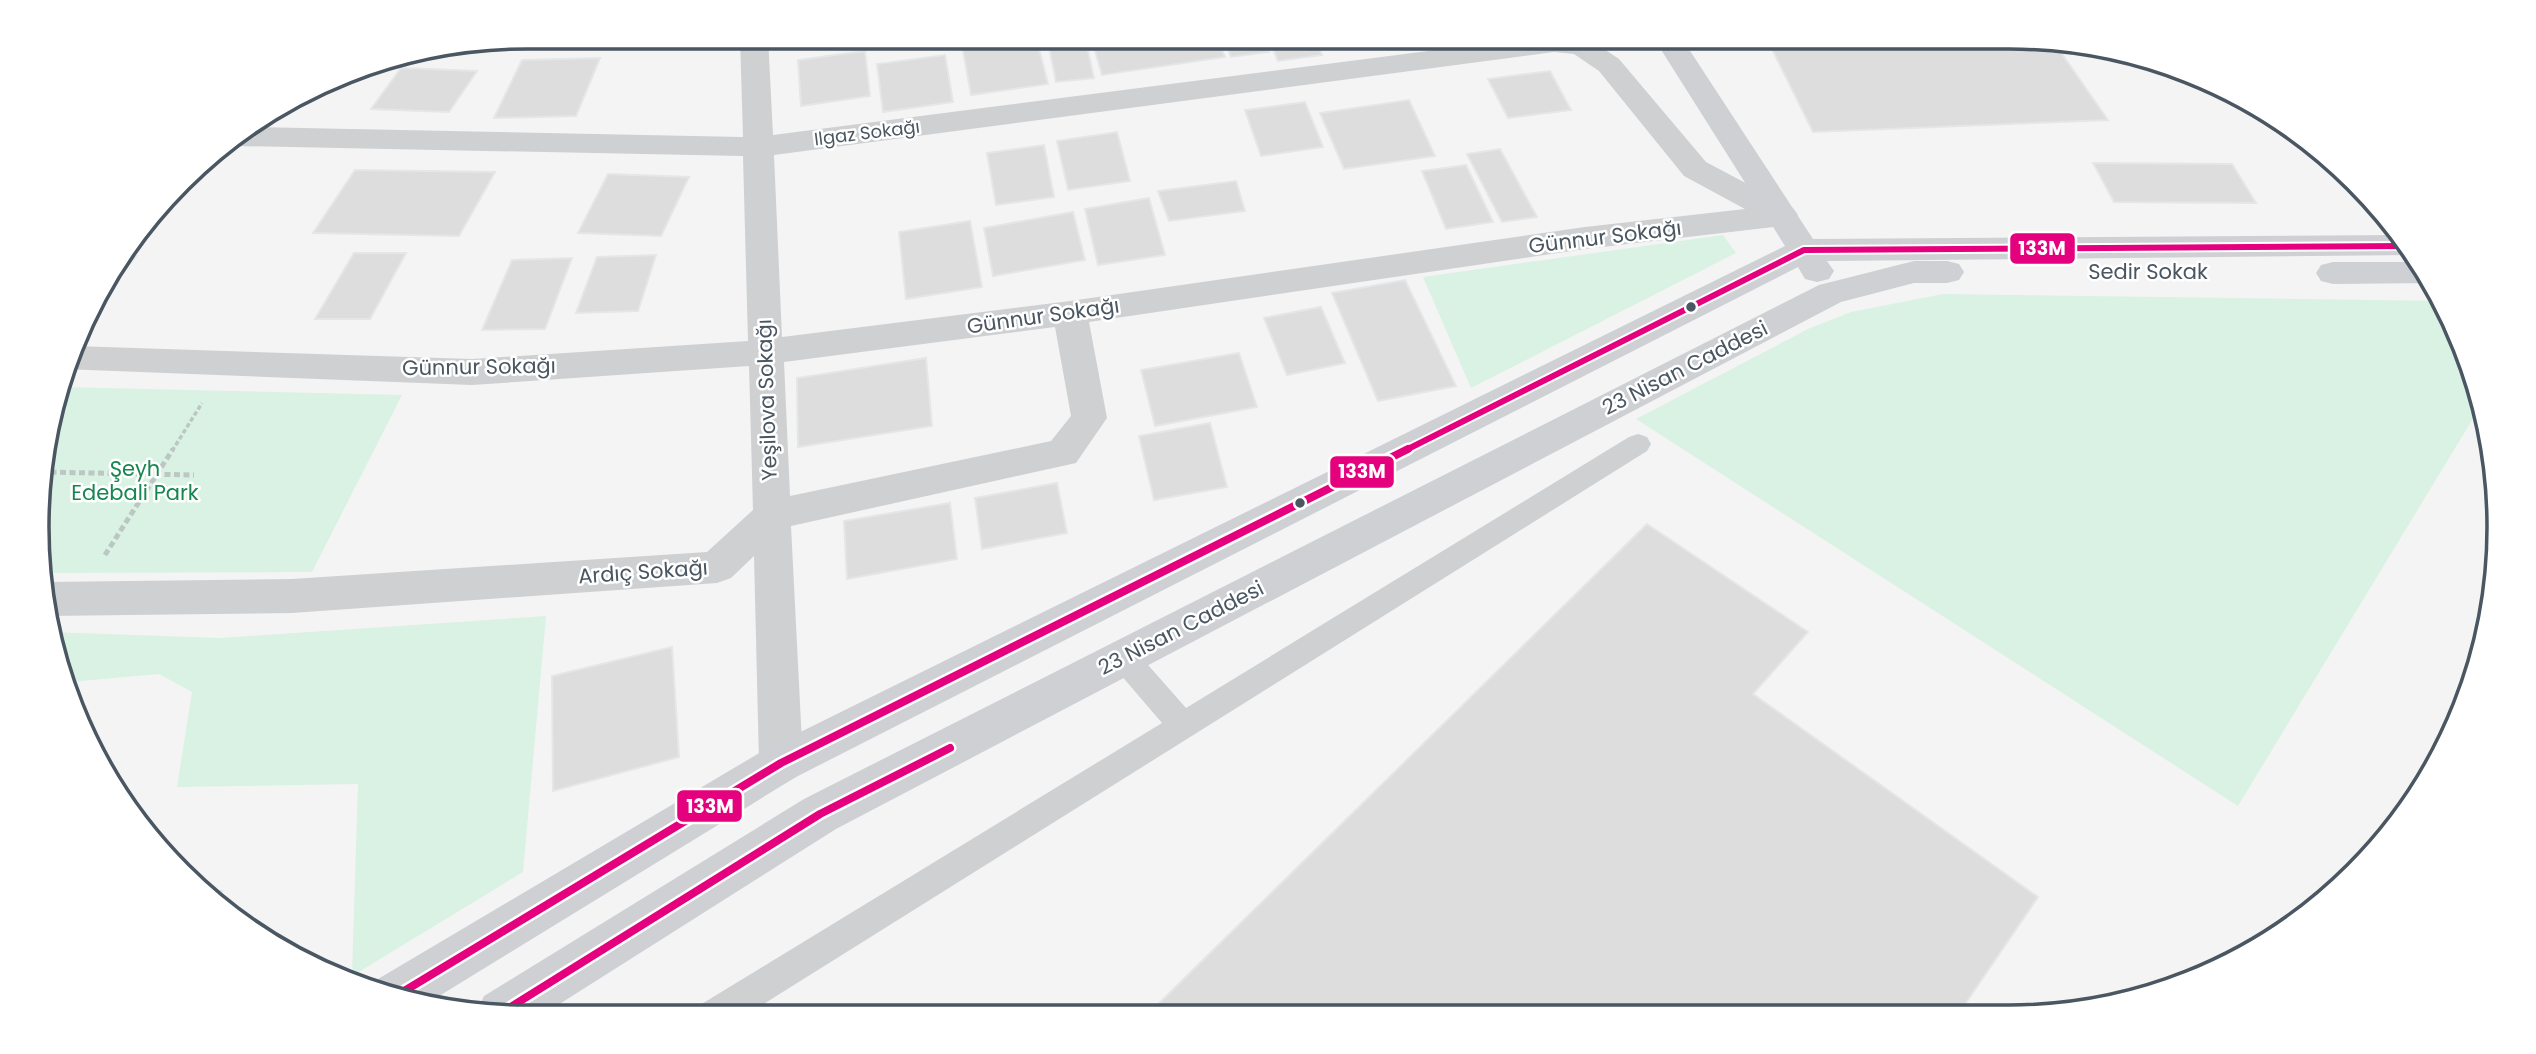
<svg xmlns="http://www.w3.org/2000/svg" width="2536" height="1054" font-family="Poppins,sans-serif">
<rect width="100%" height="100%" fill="#f4f4f4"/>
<path fill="#d9f2e3" d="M1723,235L1736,253L1471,388L1423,277Z
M1943,294L2443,301L2449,310L2483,402L2238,806L1636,419L1808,329L1851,312Z
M59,387L402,395L312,572L45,573L41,463Z
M546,616L523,872L352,976L358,784L177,787L192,692L159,674L69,682L50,632L220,638Z"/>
<path fill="#ddddde" stroke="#e5e6e7" stroke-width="2" d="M540,37H588L585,44L536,47Z
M592,37H637L634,45L587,46Z
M646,37H708L707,42L643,44Z
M793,37H852L794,44Z
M1023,37H1036L1048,84L971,95L962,45Z
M1047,37H1085L1094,78L1056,82Z
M1091,37H1217L1225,57L1102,75Z
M1223,37H1263L1269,52L1231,57Z
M1268,37H1314L1322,55L1278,61Z
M1391,37H1446L1448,40L1397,47Z
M1766,37H2009L2055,44L2108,120L1813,132Z
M865,51L870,96L801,106L798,60Z
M945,55L953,102L883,112L877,64Z
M600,58L576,116L494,118L522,60Z
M401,68L477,71L449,112L371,109Z
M1550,71L1571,110L1508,118L1488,79Z
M1409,100L1435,156L1344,169L1320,113Z
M1305,102L1323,147L1261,156L1245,110Z
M1117,132L1130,181L1068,190L1057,141Z
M1044,145L1054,197L996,205L987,153Z
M1500,149L1537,217L1502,222L1467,154Z
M2093,163L2232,164L2256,203L2114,202Z
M1466,165L1493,222L1446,229L1422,171Z
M355,170L495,172L459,236L313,233Z
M608,174L689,177L661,236L578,233Z
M1236,181L1245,211L1169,221L1158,191Z
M1149,198L1165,255L1098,265L1085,209Z
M1073,212L1085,260L993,276L984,228Z
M970,221L982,287L906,299L899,232Z
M354,253H406L370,319H315Z
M656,255L638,311L576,313L597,257Z
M124,256H136L85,321L102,282Z
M572,258L545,329L482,330L512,260Z
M1405,280L1456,386L1378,401L1332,293Z
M1321,307L1345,363L1287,375L1264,318Z
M1239,353L1257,407L1155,426L1141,370Z
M926,358L932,426L798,447L797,378Z
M1210,423L1227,487L1154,500L1139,436Z
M1057,483L1067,533L982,549L975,498Z
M950,503L957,559L847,579L844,521Z
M1647,524L1808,632L1753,694L2038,897L1959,1013L1146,1016Z
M672,647L679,757L553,791L552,676Z
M222,891L216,904L203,892Z"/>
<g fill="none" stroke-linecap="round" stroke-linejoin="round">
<path stroke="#bcc7c4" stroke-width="3.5" stroke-dasharray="4.5 2.5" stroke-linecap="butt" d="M172,451L202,403"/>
<path stroke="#bcc7c4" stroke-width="5" stroke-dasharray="6 3.5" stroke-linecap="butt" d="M41,472L194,475
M105,555L173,449"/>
<path fill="#ced0d2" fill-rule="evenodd" d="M1638,434L1647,437L1651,444L1647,451L743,1017H695L700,1005L1162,723L1114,667L1110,658L1114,649L1124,646L1134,649L1186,708L1629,437Z"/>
<path fill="#ced0d2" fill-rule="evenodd" d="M740,37H768L773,135L1537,37H1570L1592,41L1619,59L1706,162L1793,208L1798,215L1793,222L1782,226L1585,249L1089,322L1107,418L1076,463L791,526L803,763L796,777L781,783L766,777L759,763L754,556L731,578L717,583L292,613L46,616L45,582L292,579L707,552L753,510L749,366L472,385L63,369L74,346L472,359L748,341L743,156L235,146L225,143L248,127L743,137ZM1554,52L1574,54L1599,71L1684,176L1745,209L1585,227L1070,301L782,337L774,155ZM1055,327L1071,416L1051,441L790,496L784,362Z"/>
<path fill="#ced0d4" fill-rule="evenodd" d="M1653,37H1681L1813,239L2402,235L2415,255L1827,261L1834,271L1829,279L1817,282L1805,279L1798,267L796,777L431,1001L373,992L378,979L766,749L1785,246Z
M1914,261H1947L1959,264L1964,272L1959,280L1947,283H1914L1841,302L836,829L539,1017L478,1009L484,996L804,799L1819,285Z
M2333,262H2418L2432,283L2333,284L2321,281L2316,273L2321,265Z"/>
<g stroke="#fff" stroke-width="10">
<path id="bus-1-far1" d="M1404,451L1804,250L2409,246"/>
</g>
<g stroke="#fff" stroke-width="13">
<path id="bus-1" d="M396,996L781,763L1408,449
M501,1013L820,814L950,748"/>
</g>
<use href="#bus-1-far1" stroke="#e5007d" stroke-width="6"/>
<use href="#bus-1" stroke="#e5007d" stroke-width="8"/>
</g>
<g fill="#4a5661" stroke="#fff" stroke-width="2.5">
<circle cx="1691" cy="307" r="6"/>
<circle cx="1300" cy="503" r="6"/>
</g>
<g text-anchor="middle" stroke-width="5" stroke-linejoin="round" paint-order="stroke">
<g font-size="18" fill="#4a5661" stroke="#fff">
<text transform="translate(867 133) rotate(-7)" y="6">Ilgaz Sokağı</text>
</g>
<g font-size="21" fill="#4a5661" stroke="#fff">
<text transform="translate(1605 237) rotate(-7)" y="7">Günnur Sokağı</text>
<text x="2148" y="279">Sedir Sokak</text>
<text transform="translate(1043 316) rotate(-8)" y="7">Günnur Sokağı</text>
<text transform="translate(479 367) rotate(-1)" y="7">Günnur Sokağı</text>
<text transform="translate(1685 368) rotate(-27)" y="7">23 Nisan Caddesi</text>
<text transform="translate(767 400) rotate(-92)" y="7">Yeşilova Sokağı</text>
<text transform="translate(643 572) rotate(-4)" y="7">Ardıç Sokağı</text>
<text transform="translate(1181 628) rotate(-27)" y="7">23 Nisan Caddesi</text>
</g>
<g font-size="21" fill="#17864f" stroke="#fff">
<text x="135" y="476">Şeyh<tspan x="135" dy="24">Edebali Park</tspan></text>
</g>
</g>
<path d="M0 0H2536V1054H0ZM527 49H2009A478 478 0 0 1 2487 527V527A478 478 0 0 1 2009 1005H527A478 478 0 0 1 49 527V527A478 478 0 0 1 527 49Z" fill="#fff" fill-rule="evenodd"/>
<path fill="none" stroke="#4a5661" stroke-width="3.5" d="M527 49H2009A478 478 0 0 1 2487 527V527A478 478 0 0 1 2009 1005H527A478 478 0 0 1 49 527V527A478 478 0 0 1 527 49Z"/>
<g stroke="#fff" stroke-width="2.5">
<rect x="2009" y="232" width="67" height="33" rx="7" fill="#e5007d"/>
<rect x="1329" y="455" width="66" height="34" rx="7" fill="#e5007d"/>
<rect x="676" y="789" width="67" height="34" rx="7" fill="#e5007d"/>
</g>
<g font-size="19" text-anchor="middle" font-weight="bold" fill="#fff">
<text x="2042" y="255">133M</text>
<text x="1362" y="478">133M</text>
<text x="710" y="813">133M</text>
</g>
</svg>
